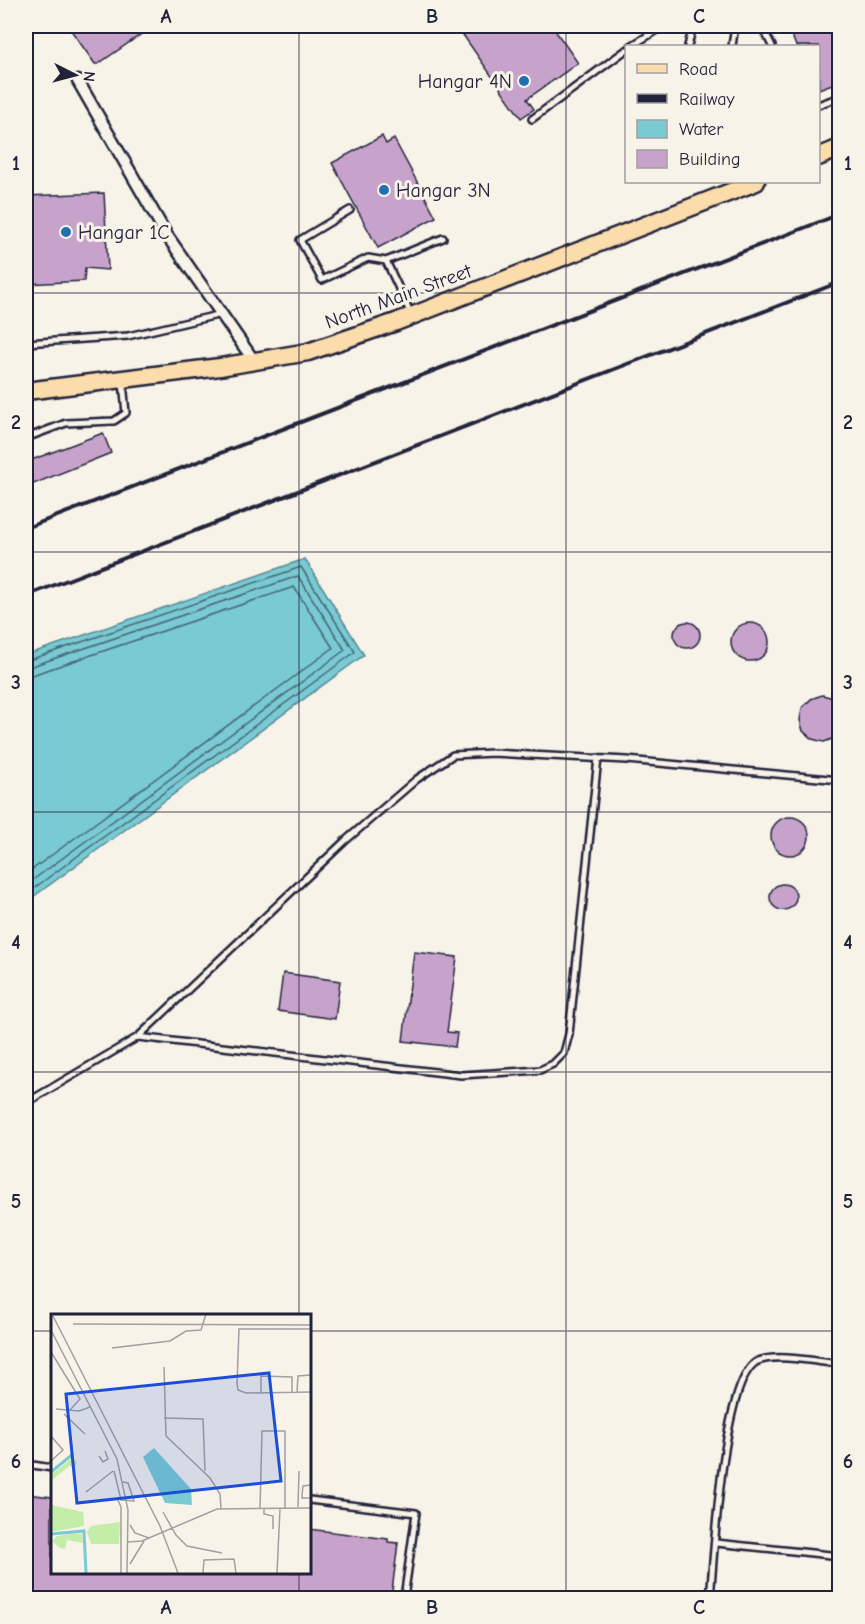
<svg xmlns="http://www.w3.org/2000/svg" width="865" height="1624" font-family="'Comic Neue',sans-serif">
<rect width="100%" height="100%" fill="#f7f3e8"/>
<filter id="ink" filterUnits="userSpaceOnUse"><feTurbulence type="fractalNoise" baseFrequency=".0167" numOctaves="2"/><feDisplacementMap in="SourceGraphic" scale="12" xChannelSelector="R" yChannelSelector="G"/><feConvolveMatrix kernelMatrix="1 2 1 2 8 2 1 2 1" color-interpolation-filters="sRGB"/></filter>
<g filter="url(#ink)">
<path fill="#79cad2" stroke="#568796" stroke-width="1.5" d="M305,559L364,655L26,902V655Z"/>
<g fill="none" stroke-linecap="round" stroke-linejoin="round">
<path stroke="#456577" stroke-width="1.5" d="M26,661L301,567L355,652L26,894
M26,668L298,576L345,650L26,885
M26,677L294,587L333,648L26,874"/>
</g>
<path fill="#c7a3cc" stroke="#22223b" stroke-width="1.5" d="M68,26H153L98,64H95Z
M471,26H552L578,63L527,99L534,109L521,118L461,32Z
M788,26H840V81L819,89V46H796Z
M382,136L386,144L394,139L436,217L378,248L332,163Z
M104,193L108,270L85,268L84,281L26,284V196Z
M103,433L111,453L26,487V462Z
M674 635a13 13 0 1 1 26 0a13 13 0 1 1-26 0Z
M731 642a19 19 0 1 1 38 0a19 19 0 1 1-38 0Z
M822,695L834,698L840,704V734L835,738L824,742L812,739L803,731L800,720L802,708L811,699Z
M771 836a19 19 0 1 1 38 0a19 19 0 1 1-38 0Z
M770 897a13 13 0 1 1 26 0a13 13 0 1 1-26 0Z
M414,952L457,957L447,1032L457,1033L455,1047L403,1041Z
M283,973L340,981L335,1019L278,1011Z
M26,1494L52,1497V1572H309V1529L388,1539V1542L398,1543L391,1599H26Z"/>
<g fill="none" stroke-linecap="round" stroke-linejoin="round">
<g stroke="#22223b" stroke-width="10">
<path id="lane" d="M762,26L772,46
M631,46L664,26
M688,46L693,26
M732,46L735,26
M818,105L840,97
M532,119L626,50
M350,210L300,240L322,280L368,258L386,261
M411,314L386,261L443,238
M26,343L128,336L222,314
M26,438L66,423L114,421L126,413L123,382
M138,1037L461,1075L540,1070L553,1064L564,1053L569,1034L598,758
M26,1103L138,1037L345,841L417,779L453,755L493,753L627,760L840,780
M26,1464L52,1468
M309,1500L416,1513L404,1598
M716,1543L840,1556
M710,1598C714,1558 722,1377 758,1361C778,1353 818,1362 840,1364"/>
</g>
<g stroke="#22223b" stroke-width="15">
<path id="street" d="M78,81L166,234L254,361"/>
</g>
<g stroke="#22223b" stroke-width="21">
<path id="primary" d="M818,157L840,148
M26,391L220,367L308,352L396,322L756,182"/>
</g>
<use href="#lane" stroke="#f7f3e8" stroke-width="5"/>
<use href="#street" stroke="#f7f3e8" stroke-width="10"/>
<use href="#primary" stroke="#fbddab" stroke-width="16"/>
<path stroke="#22223b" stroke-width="4" d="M26,528L840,214
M26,596L840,282"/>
</g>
</g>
<path fill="none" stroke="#22223b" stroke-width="1.5" stroke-opacity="0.55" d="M299,26V1315M566,26V1598M26,293H840M26,552H840M26,812H840M26,1072H840M26,1331H52M309,1331H840M299,1572V1598"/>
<g fill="#1f6fb2" stroke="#f7f3e8" stroke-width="2">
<circle cx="524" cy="81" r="6"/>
<circle cx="384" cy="190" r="6"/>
<circle cx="66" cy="232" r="6"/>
</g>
<g text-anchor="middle" stroke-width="6" stroke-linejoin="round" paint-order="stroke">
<g font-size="20" fill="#22223b" stroke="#f7f3e8" text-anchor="start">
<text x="512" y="88" text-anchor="end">Hangar 4N</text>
<text x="396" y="197">Hangar 3N</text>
<text x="78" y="239">Hangar 1C</text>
</g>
<g font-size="20" fill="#22223b" stroke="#f7f3e8">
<text transform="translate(398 296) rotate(-20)" y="7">North Main Street</text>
</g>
</g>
<g transform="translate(51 1314)">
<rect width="260" height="260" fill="#f7f3e8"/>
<path d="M21,144L26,148L24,153L18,152L0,167V161ZM0,191L32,198L33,212L0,218ZM69,208L68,230H40L36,218L40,212ZM25,219L31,220L32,229L16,226L14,235L9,234L1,227L6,222Z" fill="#c3eda9"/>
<path d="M103,134L140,175L141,191L114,189L92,143Z" fill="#79cad2"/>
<path fill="none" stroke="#79cad2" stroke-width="3" d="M0,158L22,140M0,220L33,217L35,259"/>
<path fill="none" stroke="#a29fa3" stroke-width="1.5" d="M1,0L109,212L127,259M22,10L260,11M260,15H188L186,70L187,76L195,79L260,78M0,16L66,145L77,196L76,259M61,34L119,27L135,17L150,16L155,0M0,38L29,85L19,96M113,53L115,122L159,164L169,180L170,195M246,78L247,62L260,61M210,79V62L241,63V78M5,95L28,97L39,93M13,100L34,120M113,104L152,105L154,157M0,122L12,136L0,147M48,142L52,148L57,145L54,137M63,157L70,186L83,187L77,169L72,168M260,171L252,172L251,181V184H260M35,178L62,157M66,184L70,193V259M247,193L248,157M209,195L211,117H234V194M213,195V200L222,202V215M112,198L125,221L136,232L171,239M79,211L84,219L98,224M77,228L91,227L166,195L260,194M79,250L93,227M152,259L153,246L183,245L185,259M226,259L229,195"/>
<path fill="#1d4ed8" fill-opacity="0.15" stroke="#1d4ed8" stroke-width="3" d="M218,59L230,167L26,189L15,80Z"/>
<rect width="260" height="260" fill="none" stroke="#22223b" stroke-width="3"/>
</g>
<rect width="865" height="1624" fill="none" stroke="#f7f3e8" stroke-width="66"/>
<rect x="625" y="45" width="195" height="138" fill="#f7f3e8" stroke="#a29fa3" stroke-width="1.5"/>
<rect x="637" y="64" width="30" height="9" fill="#fbddab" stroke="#a29fa3" stroke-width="1.5"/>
<text x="679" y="75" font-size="18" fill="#22223b">Road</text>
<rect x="637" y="94" width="30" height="9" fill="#22223b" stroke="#a29fa3" stroke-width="1.5"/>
<text x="679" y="105" font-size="18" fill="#22223b">Railway</text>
<rect x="637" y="120" width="30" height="18" fill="#79cad2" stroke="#a29fa3" stroke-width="1.5"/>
<text x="679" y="135" font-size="18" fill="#22223b">Water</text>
<rect x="637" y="150" width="30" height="18" fill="#c7a3cc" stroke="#a29fa3" stroke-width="1.5"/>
<text x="679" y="165" font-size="18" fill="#22223b">Building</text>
<g transform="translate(75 75) rotate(96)" stroke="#f7f3e8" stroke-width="4.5" paint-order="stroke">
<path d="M0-4.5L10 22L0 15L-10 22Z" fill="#22223b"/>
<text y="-9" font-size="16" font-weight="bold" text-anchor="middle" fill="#22223b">N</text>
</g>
<rect x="33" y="33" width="799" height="1558" fill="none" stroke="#22223b" stroke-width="2"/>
<g font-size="20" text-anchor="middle" font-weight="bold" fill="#22223b">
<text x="166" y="23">A</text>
<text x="432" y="23">B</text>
<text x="699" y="23">C</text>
<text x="16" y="170">1</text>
<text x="848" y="170">1</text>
<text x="16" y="429">2</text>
<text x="848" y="429">2</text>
<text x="16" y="689">3</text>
<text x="848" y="689">3</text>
<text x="16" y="949">4</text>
<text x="848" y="949">4</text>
<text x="16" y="1208">5</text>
<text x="848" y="1208">5</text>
<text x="16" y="1468">6</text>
<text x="848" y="1468">6</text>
<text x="166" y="1614">A</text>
<text x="432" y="1614">B</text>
<text x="699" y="1614">C</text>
</g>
</svg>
